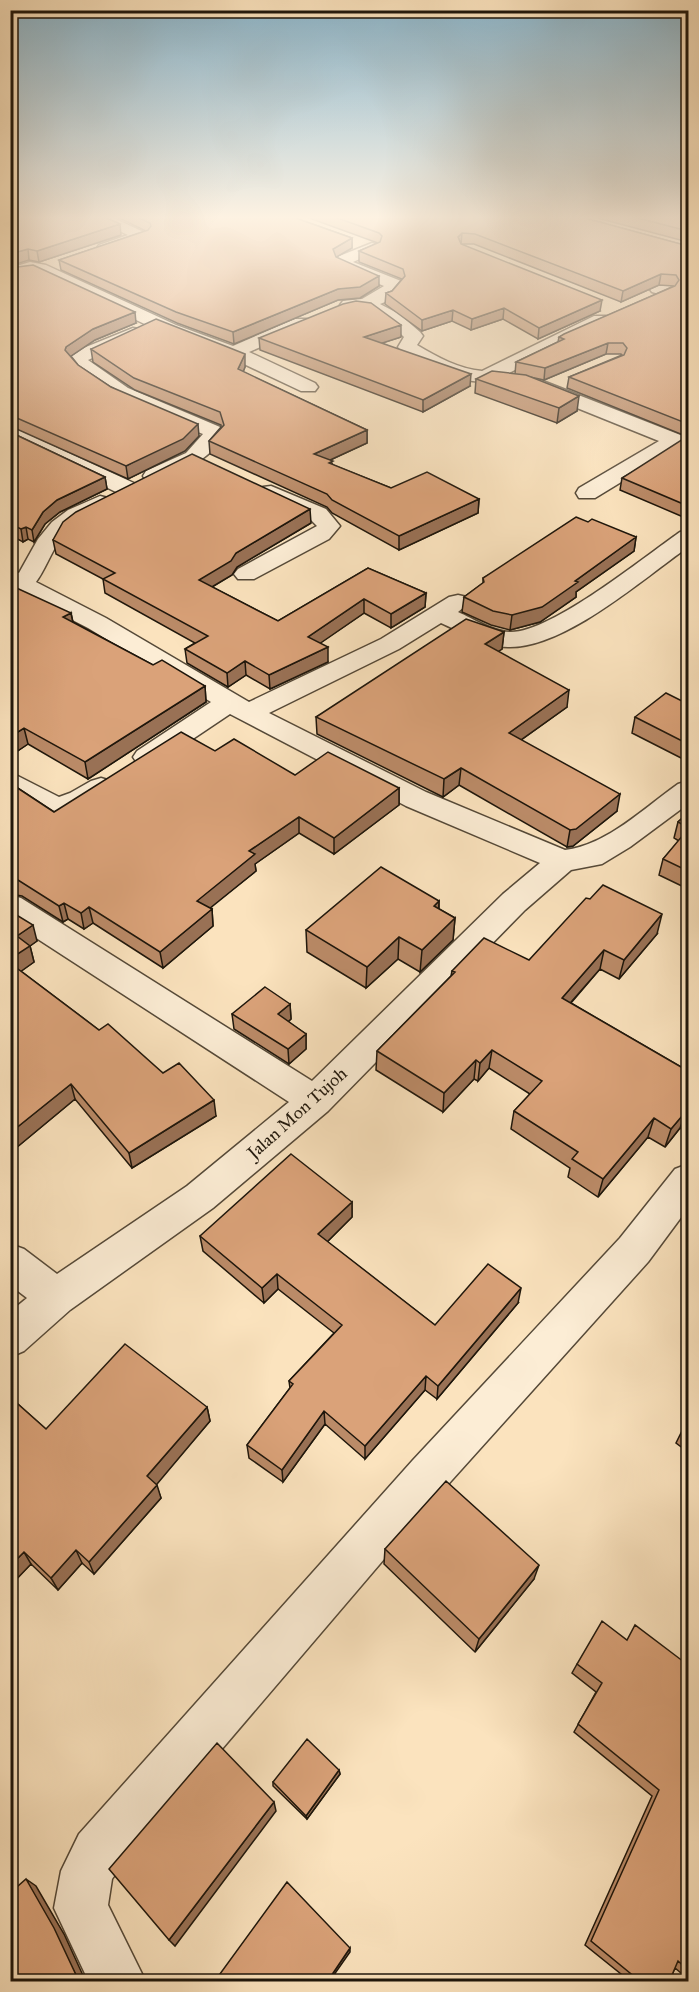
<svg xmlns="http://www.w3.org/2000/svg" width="699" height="1992" font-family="'IM FELL Great Primer',serif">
<rect width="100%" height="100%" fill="#fbe3be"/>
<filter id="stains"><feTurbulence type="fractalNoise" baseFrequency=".00333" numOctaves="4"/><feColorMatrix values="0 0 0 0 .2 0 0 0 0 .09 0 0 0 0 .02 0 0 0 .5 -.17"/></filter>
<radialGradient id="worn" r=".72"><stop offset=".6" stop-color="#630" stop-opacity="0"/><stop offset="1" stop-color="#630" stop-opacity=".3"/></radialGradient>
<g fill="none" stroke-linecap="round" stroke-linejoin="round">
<g stroke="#554938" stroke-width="3">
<path id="street" d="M85,215H107L150,235L148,238L111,251H99L97,248L99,245L128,235Z
M372,243L378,245L380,248L378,251L353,262L401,281L403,285L390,300L380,304L399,314L420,332L423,336L417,345C437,357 459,369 482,371L594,316H606L609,320L606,324L507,374L535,378L688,438V451L677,448L595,498H579L576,493L579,488L659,441L525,387L464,380L425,366L401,351L398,347L404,337C394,327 382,316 368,311C358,308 347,313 340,305L343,301L362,299L384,286L338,267L336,264L337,257Z
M688,255V267L662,283L688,292V302L652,292L644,282Z
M30,262L46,265L176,325L233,346L295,319H307L310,323L307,327L249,352L315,383L318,387L315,391H301L227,356L164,333L35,273L10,278V268Z
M133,328L139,329L142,333L139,337L88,360L128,388L220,427L223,431C223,453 173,478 154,482L146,481L143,476L146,471L186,453L203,434C159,416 97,401 69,360L76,351Z
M10,426L136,484L139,489L136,494H120L10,440Z
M271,486L326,509L340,526L329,539L254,579H238L234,574L238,569L317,526L310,519L263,497L260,492L263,487Z
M100,496L108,498L111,503C102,516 80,520 68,531C53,544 48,566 36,582L106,618L249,702L381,639L449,597L458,595L467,597L470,602L458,612C474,619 493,632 510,632C551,633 644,557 680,532L688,530V547C643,579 566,647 510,647C487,648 462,632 441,623L399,649L269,713L426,792L565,850C607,845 644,808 678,784L688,781V804L630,847L602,864L571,870L525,910L328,1111L213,1208L70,1310L24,1351L10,1357V1312L27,1298L10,1285V1244L24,1249L57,1274L187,1186L289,1102L10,921V895L21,898L312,1081L503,894L540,863L406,806L230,714L157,763L147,766L137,763L133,757L137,751L211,702L88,628L22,594L10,598V571L19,573L38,539L52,522L68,510Z
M10,772L59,797L70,793L91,781L101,778L111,781L115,787C106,801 69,818 52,816C38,814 23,801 10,794Z
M688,1164V1208L648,1262L443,1490L117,1872L112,1879L108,1905L146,1982H89L54,1908L61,1871L79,1834L413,1460L620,1238L675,1169Z"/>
</g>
<use href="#street" fill="#fcedd5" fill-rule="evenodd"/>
</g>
<path fill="#bb8b68" stroke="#1e160b" stroke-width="1.5" d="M10,215L121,235L39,262L29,260Z
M113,215H287L352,238V248L336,257L379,286L360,298L338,300L234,344L177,323L61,270L59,260L146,231Z
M301,215H574L688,246V437L567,388L569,377L622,355L621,354H606L544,380L530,377L577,411L557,423L475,393L476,379L515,374L516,362L558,342L559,337L674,286L659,285L621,302L474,244H461L600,311L538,339L503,319L471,330L452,321L422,331L385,304L386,293L392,291L402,279L359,262V251L378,243Z
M586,215H688V242Z
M10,268L136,323L95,340L71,356L78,365L111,387L199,436L185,451L128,479L10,426Z
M401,337L382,343L470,386L423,412L260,350L259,338Z
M91,349L245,367L243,372L367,430V443L330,460L333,465L391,488L479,499L478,513L399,550L332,513L327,507L210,454L209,441L221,427V425L135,390L93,362Z
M10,432L105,477L107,489L60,512L45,524L34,542L28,539L23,542L10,535Z
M688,440V519L620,490L622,478Z
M588,522L636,537L634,551L576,592V597L540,622L510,630L491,625L462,612L464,597L483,583V578Z
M311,523L237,567L232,575L212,587L278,621L368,568L426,593L425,607L391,628L364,613L320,643L328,662L270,689L246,675L228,687L187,663L185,649L195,643L105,593L103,579L56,554L53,540Z
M71,613L73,622L153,665L205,686L206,702L88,779L28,744L10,756Z
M504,632L502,649L498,651L567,707L521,740L617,811L573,846L567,847L459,785L443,797L317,734L316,717Z
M688,704V760L687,761L632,733L635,717Z
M215,751L295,775L399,788V805L334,854L299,833L255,864L256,871L209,908L212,909L213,926L163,968L93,923L84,929L68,919L63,922L22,896L10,894V783L54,812Z
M688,813V889L659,875L663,859L679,841L674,838L678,822Z
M439,901V909L455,918L453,940L420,972L398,959L366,988L307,952L306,930Z
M10,911L37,941L30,946L34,962L21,971L99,1030L163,1073L216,1116L132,1168L75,1099L10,1153Z
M657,934L619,979L600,969L571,1003L688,1071V1133L680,1128L665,1147L648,1137L598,1197L568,1177L570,1168L511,1129L514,1111L530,1094L489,1068L478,1081L474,1079L443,1112L376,1070L377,1051L451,976L452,971L529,960Z
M290,1004L291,1019L288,1022L306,1034V1049L289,1064L234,1029L232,1014Z
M352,1202V1217L327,1242L435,1325L518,1303L437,1399L425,1390L365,1459L325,1424L283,1482L249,1458L247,1445L290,1388L289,1381L334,1333L278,1289L264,1303L203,1251L200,1236Z
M10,1397L46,1429L207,1407L210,1421L156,1484L161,1498L94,1574L82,1563L58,1590L31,1564L10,1586Z
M688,1422V1452L676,1443L682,1431Z
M385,1549L534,1579L475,1652L384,1564Z
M626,1640L688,1665V1979L675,1968L669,1982H631L585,1945L652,1796L574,1732L596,1692L572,1673L577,1664Z
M339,1770L340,1774L307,1819L273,1786V1782Z"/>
<path fill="#997155" stroke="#1e160b" stroke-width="1.5" d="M120,224L121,235L39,262L37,251Z
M462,233L461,244L458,237Z
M352,238V248L333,259V249Z
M28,249L29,260L10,266V254Z
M661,274L659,285L621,302L623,291Z
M379,276V286L360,298L338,300L234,344L233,332L338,289Z
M602,300L600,311L538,339L539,328Z
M504,308L503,319L471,330L472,319Z
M453,310L452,321L422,331V320Z
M135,312L136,323L95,340L68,358L65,350L66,347L93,329Z
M401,325V337L364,349V337Z
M608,343L606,354L544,380L545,368Z
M245,354V367L239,382L238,369Z
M471,374L470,386L423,412V400Z
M579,396L577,411L557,423L559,408Z
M198,424L199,436L185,451L128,479L126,466Z
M367,430V443L315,467L314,454Z
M105,477L107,489L60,512L45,524L34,542L32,530L43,512L57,500Z
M479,499L478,513L399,550V536Z
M310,509L311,523L237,567L232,575L200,594L199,580L236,553Z
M26,527L28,539L23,542L21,529Z
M636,537L634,551L576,592V597L540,622L510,630L512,615L575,581Z
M426,593L425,607L391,628V614Z
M364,599V613L309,651L308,637Z
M71,613L74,629L63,617Z
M504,632L502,649L484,661L485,644Z
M328,647V662L270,689L269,675Z
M245,661L246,675L228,687L227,673Z
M205,686L206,702L88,779L85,762Z
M569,690L567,707L507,750L509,733Z
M24,728L28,744L10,756V737Z
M461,768L459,785L443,797L444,779Z
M399,788V805L334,854V838Z
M620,794L617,811L573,846L567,847L570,830Z
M299,817V833L255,864L256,871L199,917L197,901L249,851Z
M439,901L438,923L434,906Z
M64,903L68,919L63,922L59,906Z
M89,907L93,923L84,929L81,913Z
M212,909L213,926L163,968L160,952Z
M662,914L657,934L619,979L624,960Z
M455,918L453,940L420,972L422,950Z
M33,925L37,941L30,946L34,962L13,977L10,970V959L17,936Z
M399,937L398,959L366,988L367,967Z
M604,950L600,969L558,1017L562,998Z
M290,1004L291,1019L279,1030L278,1014Z
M306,1034V1049L289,1064L288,1049Z
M492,1050L489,1068L478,1081L480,1063Z
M476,1060L474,1079L443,1112L444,1093Z
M71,1084L75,1099L10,1153V1133Z
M214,1100L216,1116L132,1168L129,1153Z
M687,1110L680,1128L665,1147L671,1129Z
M654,1118L648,1137L598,1197L603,1179Z
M352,1202V1217L319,1250L318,1234Z
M277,1274L278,1289L264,1303L262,1288Z
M521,1288L518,1303L437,1399L438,1386Z
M426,1376L425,1390L365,1459V1446Z
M207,1407L210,1421L152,1490L147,1476Z
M324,1411L325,1424L283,1482L282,1470Z
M157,1485L161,1498L94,1574L89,1562Z
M76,1550L82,1563L58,1590L51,1578Z
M24,1552L31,1564L10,1586V1566Z
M539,1565L534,1579L475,1652L479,1639Z
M339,1770L340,1774L307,1819L306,1816Z
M274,1802L276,1811L175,1946L169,1940Z
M26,1879L36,1886L64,1934L86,1982H81L78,1979Z
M350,1948V1952L329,1982H327Z"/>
<path fill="#daa279" stroke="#1e160b" stroke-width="1.5" d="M10,215H100L120,224L37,251L28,249L10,254Z
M133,215H287L352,238L333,249L336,257L379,276L360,287L338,289L233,332L176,312L59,260L148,230L151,226L150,223Z
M329,215H574L688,246V424L569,377L624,355L627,348L623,343H608L545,368L516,362L564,339L559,337L564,334L675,286L679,280L676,275L661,274L623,291L475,234L462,233L458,237L461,244L602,300L539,328L504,308L472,319L453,310L422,320L386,293L392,291L405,276L403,269L359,251L380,242L382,236L379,233Z
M626,215H688V231Z
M33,265L135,312L93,329L66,347L65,350L78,365L111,387L198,424L183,439L126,466L10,415V268Z
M356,301L371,303L401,325L364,337L471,374L423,400L259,338L343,304Z
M156,319L225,346L245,354L238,369L367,430L314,454L333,461L329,463L391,488L427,472L479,499L399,536L332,500L327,494L209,441L224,425L220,412L134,378L91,349Z
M492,371L526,375L579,396L559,408L476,379Z
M10,432L105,477L57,500L43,512L32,530L26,527L21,529L10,524Z
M683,439L688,440V506L622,478Z
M192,454L310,509L236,553L231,561L199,580L278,621L368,568L426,593L391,614L364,599L308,637L328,647L269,675L245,661L227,673L185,649L208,636L103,579L115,573L53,540L63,522L76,512Z
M576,517L588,522L592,519L636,537L575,581L578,582L542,607L512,615L493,611L464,597L484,582L483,578Z
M10,585L71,613L63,617L153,665L162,660L205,686L85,762L24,728L10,737Z
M466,619L504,632L485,644L569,690L509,733L620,794L576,829L570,830L461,768L444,779L316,717Z
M666,693L688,704V744L635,717Z
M181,732L215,751L234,739L295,775L328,752L399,788L334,838L299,817L249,851L255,854L197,901L212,909L160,952L89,907L81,913L64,903L59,906L18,880L10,878V783L54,812Z
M688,813V828L678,822Z
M688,829V871L663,859Z
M381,867L439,901L434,906L455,918L422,950L399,937L367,967L306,930Z
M603,885L662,914L624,960L604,950L562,998L688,1071V1111L687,1110L671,1129L654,1118L603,1179L572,1159L578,1152L514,1111L542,1081L492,1050L480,1063L476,1060L444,1093L377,1051L455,972L452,971L484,938L529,960L586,898L590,899Z
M10,911L33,925L17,936L30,946L10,959Z
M10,963L99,1030L108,1024L163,1073L179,1063L214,1100L129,1153L71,1084L10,1133Z
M265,987L290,1004L278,1014L306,1034L288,1049L232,1014Z
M291,1154L352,1202L318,1234L435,1325L488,1264L521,1288L438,1386L426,1376L365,1446L324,1411L282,1470L247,1445L293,1384L289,1381L342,1325L277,1274L262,1288L200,1236Z
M125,1344L207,1407L147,1476L157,1485L89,1562L76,1550L51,1578L24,1552L10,1566V1397L46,1429Z
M688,1422V1435L682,1431Z
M446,1481L539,1565L479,1639L385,1549Z
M602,1621L627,1640L635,1625L688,1665V1970L678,1961L669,1982H641L591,1941L659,1790L578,1724L602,1683L577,1664Z
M307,1739L339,1770L306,1816L273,1782Z
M217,1743L274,1802L169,1940L109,1869Z
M26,1879L54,1928L78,1979L82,1980L81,1982H10V1893Z
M287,1882L350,1948L327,1982H220L217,1978Z"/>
<linearGradient id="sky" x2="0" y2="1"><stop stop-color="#8bb8d0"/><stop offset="0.44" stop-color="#fdf2e2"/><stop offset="1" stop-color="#fdf2e2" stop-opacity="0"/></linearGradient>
<rect width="699" height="494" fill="url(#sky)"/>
<g text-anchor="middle" stroke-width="4.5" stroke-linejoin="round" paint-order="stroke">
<g font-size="18" fill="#1e160b" stroke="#fcedd5">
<text transform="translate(297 1113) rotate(-42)" y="6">Jalan Mon Tujoh</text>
</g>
</g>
<rect width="699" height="1992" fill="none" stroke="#fbe3be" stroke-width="36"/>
<rect x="12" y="12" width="675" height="1968" fill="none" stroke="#1e160b" stroke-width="3"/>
<rect x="18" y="18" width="663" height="1956" fill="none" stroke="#1e160b" stroke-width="1.5"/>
<rect width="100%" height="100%" filter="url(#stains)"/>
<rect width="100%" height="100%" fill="url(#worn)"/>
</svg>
